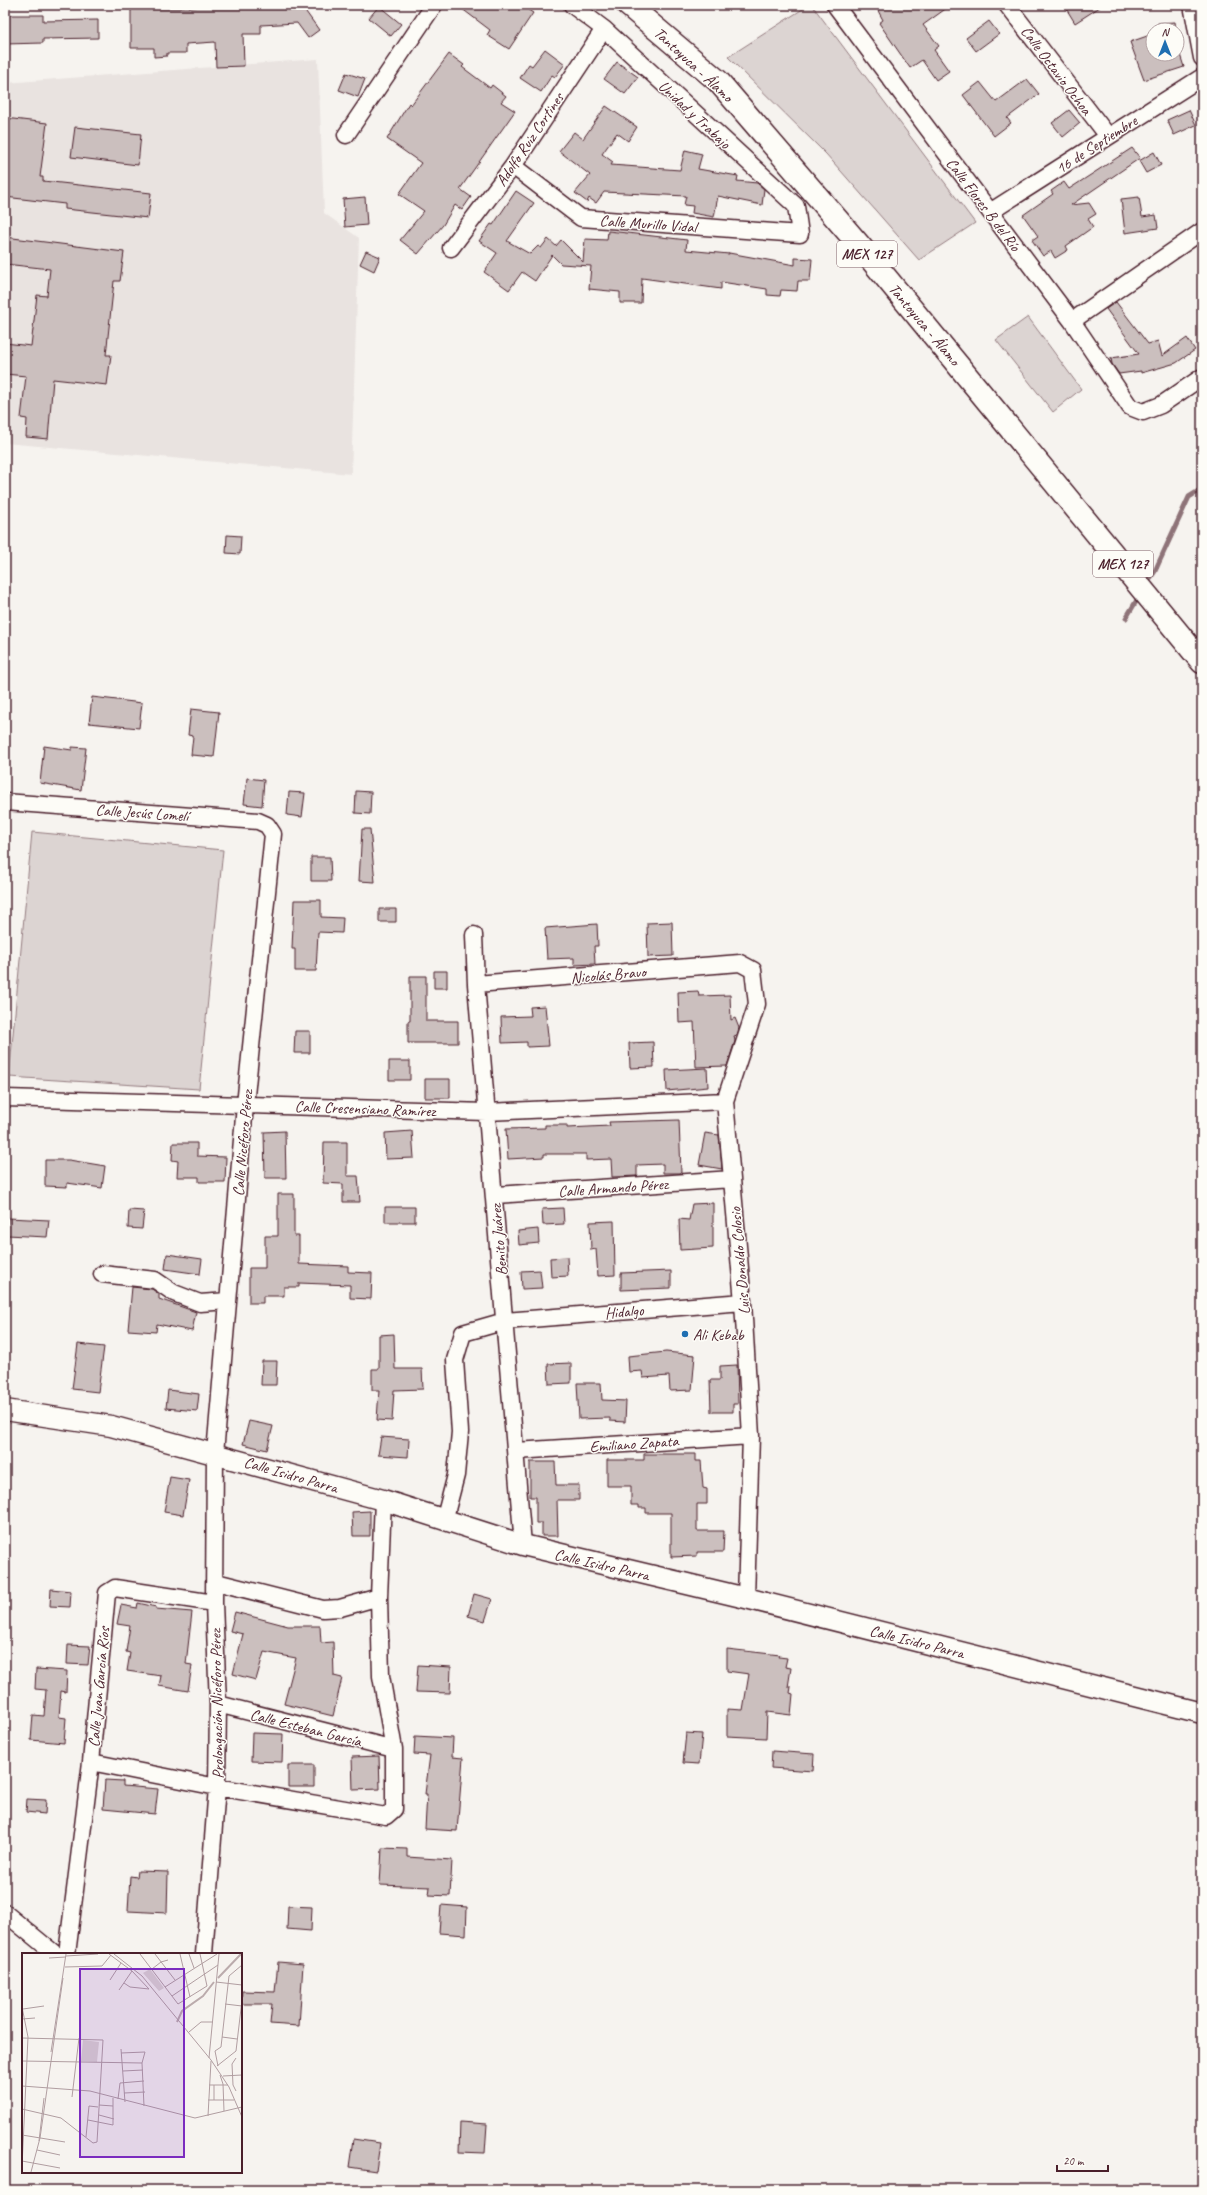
<svg xmlns="http://www.w3.org/2000/svg" width="1207" height="2195" font-family="Caveat,sans-serif">
<rect width="100%" height="100%" fill="#f6f3ef"/>
<filter id="ink" filterUnits="userSpaceOnUse"><feTurbulence type="fractalNoise" baseFrequency=".025" numOctaves="2"/><feDisplacementMap in="SourceGraphic" scale="8" xChannelSelector="R" yChannelSelector="G"/><feConvolveMatrix kernelMatrix="1 2 1 2 8 2 1 2 1" color-interpolation-filters="sRGB"/></filter>
<g filter="url(#ink)">
<path fill="#e9e3e0" d="M318,59L324,213L359,238L351,474L5,443V83Z"/>
<path fill="#dcd4d2" stroke="#937a7e" d="M809,5H812L975,223L919,260L826,154L728,57Z
M1028,317L1081,389L1053,412L996,340Z
M32,832L223,850L199,1089L9,1077Z"/>
<g fill="none" stroke-linecap="round" stroke-linejoin="round">
<path stroke="#8e7378" stroke-width="5" d="M1145,586L1155,571L1189,497L1202,489
M1126,618L1140,595"/>
</g>
<path fill="#cbbfbe" stroke="#4a1f2b" d="M131,5H147V8H189L207,5H301L319,30L308,38L297,23L261,25V34H243L244,66L216,67L215,42L186,44V53H167V56L154,57V48H131Z
M457,5H521L533,13L509,49L487,35L490,30Z
M875,5H951L923,25L939,46L934,50L949,71L936,80L922,60L910,68L879,23L883,20Z
M1064,5H1103L1075,23Z
M379,6L401,24L391,36L369,18Z
M5,15H43V21L98,20V38L43,39V43L5,44Z
M989,21L999,34L976,51L966,38Z
M1175,22L1176,30H1158V23Z
M1153,34V54H1177V45L1184,67L1144,80L1130,42Z
M545,49L565,64L555,77L552,75L541,92L520,78L529,64L532,66Z
M449,54L464,65L462,67L490,88L492,85L506,96L501,102L515,111L460,189L471,197L462,210L455,205L443,225L418,254L400,240L424,211L399,194L421,163L387,139L409,103L411,105Z
M617,62L638,77L625,94L604,79Z
M346,73L365,79L358,97L339,90Z
M1027,79L1039,94L1007,118L1011,123L994,136L963,95L980,82L996,102Z
M606,106L637,127L628,141L617,133L602,154L613,162L611,165L680,170L685,150L702,154L698,169L738,176L737,181L757,183L764,189L762,205L718,196L714,217L692,213L693,206L684,205L686,196L604,192L596,203L589,198L587,202L575,193L590,175L559,151L574,132L583,139Z
M1069,110L1080,123L1063,137L1052,123Z
M1189,110L1196,125L1174,135L1167,120Z
M5,118L47,123L40,177H43V181L151,193L148,218L65,209V204L5,197Z
M75,127L141,134L138,165L71,157Z
M1132,148L1140,158L1071,205L1089,203L1096,214L1088,219L1093,227L1066,246L1068,250L1055,258L1051,251L1043,256L1032,240L1038,236L1023,215L1053,194L1051,191L1064,182L1069,189Z
M1154,152L1161,165L1146,173L1139,161Z
M516,191L534,203L507,241L530,254L538,246L541,248L548,239L556,246L561,240L583,262L585,239L607,240L608,231L627,233L687,240L686,250L729,254V253L795,265V258L812,259L810,281H798L797,291L781,290L780,296L767,295V289L721,282V289L642,278L641,303H620V292L589,289L591,266L561,264L552,255L535,281L522,272L509,290L484,272L497,253L479,241L491,224L493,225Z
M365,197L367,225L345,227L343,199Z
M1139,197L1142,217L1156,215L1158,228L1125,233L1121,199Z
M5,237L124,252L120,281H114L106,355H111L107,385L53,379L48,439L26,437L27,419L21,418L26,376L5,374V343L31,346L37,295L47,296L50,269L5,264Z
M366,251L380,257L374,271L360,264Z
M1116,302L1148,344L1158,341L1162,356L1187,338L1195,350L1176,363L1141,373V371L1119,374L1112,364L1111,358L1139,354L1106,309Z
M227,535L241,536L240,554L226,553Z
M92,697L142,703L139,728L89,723Z
M191,709L219,712L214,757L191,755L193,736L188,735Z
M44,746L72,750V747L86,748L81,790L40,783Z
M247,778L264,780L262,806L244,804Z
M356,791L371,792L370,814L355,813Z
M289,792L305,793L302,817L287,815Z
M362,829H370L375,882L359,881Z
M311,857H330L331,881H311Z
M294,900H321V917L343,918L342,933L318,932L316,971H295V949H292Z
M379,909H396V922H379Z
M672,922L673,956L648,957L647,923Z
M597,924L598,946H594L595,964L574,965V958L547,959L545,928Z
M434,971H447V988H434Z
M410,976H426V1021H458V1043H408V1021H410Z
M698,991L699,996L730,995L731,1020L735,1018L739,1028L737,1035L734,1036L735,1041L727,1066L696,1067L694,1022L679,1023L678,992Z
M545,1006L549,1046L527,1047V1042L502,1043L501,1017L531,1016L530,1007Z
M295,1031H310V1053H294Z
M653,1042L654,1067L630,1068L629,1043Z
M389,1061H410V1080H389Z
M707,1068L708,1087L667,1091L666,1070Z
M425,1079H450V1098H425Z
M679,1120L681,1173H663V1164L637,1165V1176L612,1177L611,1159L586,1160V1154H544V1157L508,1159L506,1129L545,1128V1125H567V1128L610,1126L609,1122Z
M285,1131L286,1178H265L264,1132Z
M412,1131L414,1158L386,1159L385,1133Z
M705,1133L719,1135L722,1169L699,1165Z
M324,1142H347V1176H358L360,1202H343V1184L323,1183Z
M173,1143H197V1156L226,1157L225,1182H199V1177H177L178,1161L172,1160Z
M45,1160H69L105,1166L102,1188L67,1183V1187L45,1186Z
M278,1194H294V1236H299V1264L348,1266V1272L372,1273L371,1299L350,1298V1285L299,1283V1287H284V1296H263V1303H249V1268H265V1236H278Z
M713,1203V1248L680,1250L679,1219L689,1220L692,1204Z
M385,1207H415V1222H385Z
M563,1208L564,1224L543,1225L542,1209Z
M129,1210L144,1211L142,1229L128,1228Z
M8,1218L49,1220L47,1237L7,1235Z
M614,1221L615,1275L598,1276L596,1249L591,1250L590,1222Z
M538,1229L539,1243L519,1245L518,1231Z
M167,1254L202,1259L200,1274L165,1269Z
M567,1257L568,1276L551,1277L550,1258Z
M540,1270L542,1288L522,1289L521,1271Z
M671,1271V1288L621,1290V1273Z
M132,1287L152,1289L159,1294V1299L196,1312L192,1331L157,1324L156,1332L128,1330Z
M394,1334L395,1369H422L423,1389L394,1390L392,1421L377,1420L379,1390H372V1369H379V1335Z
M78,1344L104,1347L98,1392L72,1389Z
M666,1352L695,1355L692,1390L670,1391L669,1376L643,1378L642,1371L629,1372L628,1356Z
M262,1361H277L276,1385H261Z
M571,1363V1383L549,1384L548,1364Z
M737,1365L738,1404H733V1412H711L710,1380H720V1366Z
M577,1383H601L602,1400L626,1401L625,1422L610,1421V1418L579,1419Z
M168,1390L199,1394L197,1411L166,1408Z
M249,1421L273,1426L267,1450L243,1444Z
M381,1437L409,1439L408,1457L378,1455Z
M644,1454H696V1461H701L703,1488L707,1489V1504H697V1531H724L723,1552H697V1556L671,1557V1513H646V1508H639V1505H631V1486H607V1460H644Z
M530,1462H555L556,1485H579V1500H557L558,1536H542V1523H536V1497H530Z
M170,1477L189,1480L183,1515L164,1512Z
M370,1511V1536H353L352,1512Z
M51,1589L71,1591L70,1607L50,1606Z
M474,1594L492,1599L485,1621L468,1616Z
M138,1603L156,1607V1609L192,1612L186,1664L192,1665L188,1691L159,1686L161,1676L127,1671L130,1653L126,1652L130,1626L117,1624L121,1605L137,1608Z
M235,1612L288,1626H320L321,1643L333,1642L334,1676L342,1678L333,1716L284,1704L296,1658L264,1652L256,1680L233,1674L243,1634L230,1631Z
M68,1645L90,1646L88,1665L67,1664Z
M727,1649L780,1655L779,1657L787,1658L785,1667L791,1668L788,1687H791L790,1693L793,1694L791,1715L767,1712L766,1738L727,1736V1709L743,1710L749,1674L727,1671Z
M418,1665L451,1667L450,1693L416,1692Z
M36,1669L67,1671L66,1692L61,1691L59,1717L66,1718L64,1743L31,1740L33,1715L44,1716L46,1690L35,1689Z
M252,1733L283,1734L282,1762L251,1761Z
M686,1733L702,1734L699,1764L683,1763Z
M415,1736L453,1738L452,1757L463,1758L457,1831L425,1829L427,1794H425L430,1755L414,1754Z
M772,1751L814,1754L813,1771L771,1768Z
M379,1756L380,1789L353,1790L352,1757Z
M288,1765H314V1787H288Z
M105,1780L123,1781V1786L158,1789L155,1814L103,1809Z
M27,1799L46,1800L45,1814L26,1812Z
M382,1848L407,1849V1857L452,1860L450,1896L429,1895L430,1887L380,1885Z
M138,1871L168,1872L167,1913L128,1911L130,1876L137,1877Z
M441,1905L467,1907L466,1935L439,1933Z
M288,1906L312,1907L311,1931L287,1929Z
M278,1962L303,1964L299,2026L270,2024L272,2004H241L242,1991L275,1992Z
M460,2122L487,2124L485,2153L459,2152Z
M353,2139L380,2143L376,2171L349,2167Z"/>
<g fill="none" stroke-linecap="round" stroke-linejoin="round">
<g stroke="#4a1f2b" stroke-width="19">
<path id="minor" d="M835,5L1072,321L1130,407L1143,412L1161,405L1202,377
M1007,5L1108,136
M1192,5L1202,58
M346,135L434,5
M513,166L581,218L800,234L796,206L604,29L572,5
M990,212L1202,77
M451,248L513,166L604,29
M1072,321L1202,231
M5,802L258,821L267,825L273,834L245,1105L215,1453L214,1603L218,1704L217,1787L204,1954
M474,935L476,984L523,1545
M476,984L740,963L753,970L757,1004L725,1101L743,1302L751,1436L746,1598
M5,1098L486,1112L725,1101
M495,1195L732,1179
M102,1274L155,1280L174,1293L200,1303L228,1301
M516,1451L751,1436
M444,1521L456,1475L460,1432L455,1360L463,1333L505,1321L743,1302
M216,1582L323,1609L340,1608L379,1597
M218,1704L394,1749
M91,1762L217,1787L386,1816L394,1809V1749L381,1676L379,1597L383,1500
M5,1913L55,1954
M67,1954L91,1762L107,1593L115,1588L214,1603"/>
</g>
<g stroke="#4a1f2b" stroke-width="23">
<path id="tertiary" d="M5,1410L111,1426L383,1500L523,1545L746,1598L1202,1713"/>
</g>
<g stroke="#4a1f2b" stroke-width="25">
<path id="primary" d="M628,5L718,81L860,246L1202,662"/>
</g>
<use href="#minor" stroke="#fdfcf7" stroke-width="16"/>
<use href="#tertiary" stroke="#fdfcf7" stroke-width="20"/>
<use href="#primary" stroke="#fdfcf7" stroke-width="22"/>
</g>
</g>
<circle fill="#1f6fb2" stroke="#fdfcf7" stroke-width="1.5" cx="685" cy="1334" r="4"/>
<g text-anchor="middle" stroke-width="3" stroke-linejoin="round" paint-order="stroke">
<g fill="#fdfcf7" stroke="#806168" stroke-width="1">
<rect x="837" y="241" width="60" height="26" rx="3"/>
<rect x="1093" y="551" width="60" height="26" rx="3"/>
</g>
<g font-size="15" font-weight="bold" fill="#4a1f2b">
<text x="867" y="259">MEX 127</text>
<text x="1123" y="569">MEX 127</text>
</g>
<g font-size="16" fill="#4a1f2b" stroke="#fdfcf7">
<text transform="translate(694 64) rotate(43)" y="6">Tantoyuca - Álamo</text>
<text transform="translate(1057 70) rotate(53)" y="6">Calle Octavio Ochoa</text>
<text transform="translate(695 114) rotate(43)" y="6">Unidad y Trabajo</text>
<text transform="translate(529 139) rotate(-56)" y="6">Adolfo Ruiz Cortines</text>
<text transform="translate(1096 144) rotate(-33)" y="6">16 de Septiembre</text>
<text transform="translate(984 204) rotate(53)" y="6">Calle Flores B del Río</text>
<text transform="translate(648 223) rotate(4)" y="6">Calle Murillo Vidal</text>
<text transform="translate(925 324) rotate(50)" y="6">Tantoyuca - Álamo</text>
<text transform="translate(142 812) rotate(4)" y="6">Calle Jesús Lomelí</text>
<text transform="translate(608 974) rotate(-5)" y="6">Nicolás Bravo</text>
<text transform="translate(365 1108) rotate(2)" y="6">Calle Cresensiano Ramírez</text>
<text transform="translate(242 1143) rotate(-85)" y="6">Calle Nicéforo Pérez</text>
<text transform="translate(613 1187) rotate(-4)" y="6">Calle Armando Pérez</text>
<text transform="translate(498 1240) rotate(-95)" y="6">Benito Juárez</text>
<text transform="translate(739 1261) rotate(-95)" y="6">Luis Donaldo Colosio</text>
<text transform="translate(624 1311) rotate(-5)" y="6">Hidalgo</text>
<text transform="translate(634 1443) rotate(-4)" y="6">Emiliano Zapata</text>
<text transform="translate(291 1474) rotate(16)" y="6">Calle Isidro Parra</text>
<text transform="translate(602 1564) rotate(13)" y="6">Calle Isidro Parra</text>
<text transform="translate(917 1641) rotate(14)" y="6">Calle Isidro Parra</text>
<text transform="translate(98 1687) rotate(-85)" y="6">Calle Juan García Ríos</text>
<text transform="translate(216 1704) rotate(-91)" y="6">Prolongación Nicéforo Pérez</text>
<text transform="translate(306 1727) rotate(14)" y="6">Calle Esteban García</text>
</g>
<g font-size="16" fill="#4a1f2b" stroke="#fdfcf7" text-anchor="start">
<text x="693" y="1340">Ali Kebab</text>
</g>
</g>
<g transform="translate(22 1953)">
<rect width="220" height="220" fill="#f6f3ef"/>
<path d="M128,16L142,35L137,38L121,20ZM61,87L77,89L75,109L59,108Z" fill="#dcd4d2"/>
<path fill="none" stroke="#bbabac" stroke-width="2" d="M196,25L219,1M155,69L160,58L181,43L192,29"/>
<path fill="none" stroke="#b19ea1" stroke-width="1" d="M87,1L110,18L127,36M92,1L120,23L189,107L207,134L220,164M118,1L156,51L185,33L178,1M133,1L153,27M158,1L168,44M167,1L172,15M44,3L76,1M27,5L44,4M43,14L80,13L89,2M130,16L139,9L146,7M88,27L99,10M194,29L220,32M102,30L108,34L127,36M143,34L195,1M97,37L110,18M150,43L196,12M203,51L220,53M0,54L6,84L0,214M1,56L22,53M0,66L13,65M167,79L179,69H191M200,84L215,86M0,85L81,87L75,189L71,190L39,165L0,156M99,96L103,149M29,99L44,1M99,100L123,99L120,110L122,153M187,105L197,1M214,105L210,111L211,132L214,138M0,108L120,110M195,113L214,98L220,47M196,113L193,98L199,94L207,23L220,12M101,118L121,117M198,122L201,131L202,158M201,123L220,122M187,132H206M0,133L68,138L173,165L220,154M102,140L123,139M50,144L57,85M96,146L98,130L122,128M186,147H212M192,147V132M77,152L91,153M77,162L92,166M186,163L189,108M66,167L91,172V145M0,182L43,189M64,184L67,153L76,154M17,188L22,145M15,197L38,202M0,208L38,215M9,219L18,185L41,25"/>
<path fill="#7b2cbf" fill-opacity="0.15" stroke="#7b2cbf" stroke-width="2" d="M58,16H162V204H58Z"/>
<rect width="220" height="220" fill="none" stroke="#4a1f2b" stroke-width="2"/>
</g>
<rect width="1207" height="2195" fill="none" stroke="#fdfcf7" stroke-width="20"/>
<rect x="10" y="10" width="1187" height="2175" fill="none" stroke="#4a1f2b" stroke-width="1.5" filter="url(#ink)"/>
<g transform="translate(1165 42)"><circle r="19" fill="#fdfcf7" stroke="#b5a4a5"/>
<path d="M0-3L7 15L0 10L-7 15Z" fill="#1f6fb2"/>
<text y="-6" font-size="11" font-weight="bold" text-anchor="middle" fill="#4a1f2b">N</text>
</g>
<path d="M1057 2165v6h51v-6" fill="none" stroke="#4a1f2b" stroke-width="2"/>
<text x="1063" y="2165" font-size="12" fill="#4a1f2b" stroke="#fdfcf7" stroke-width="3" paint-order="stroke">20 m</text>
</svg>
